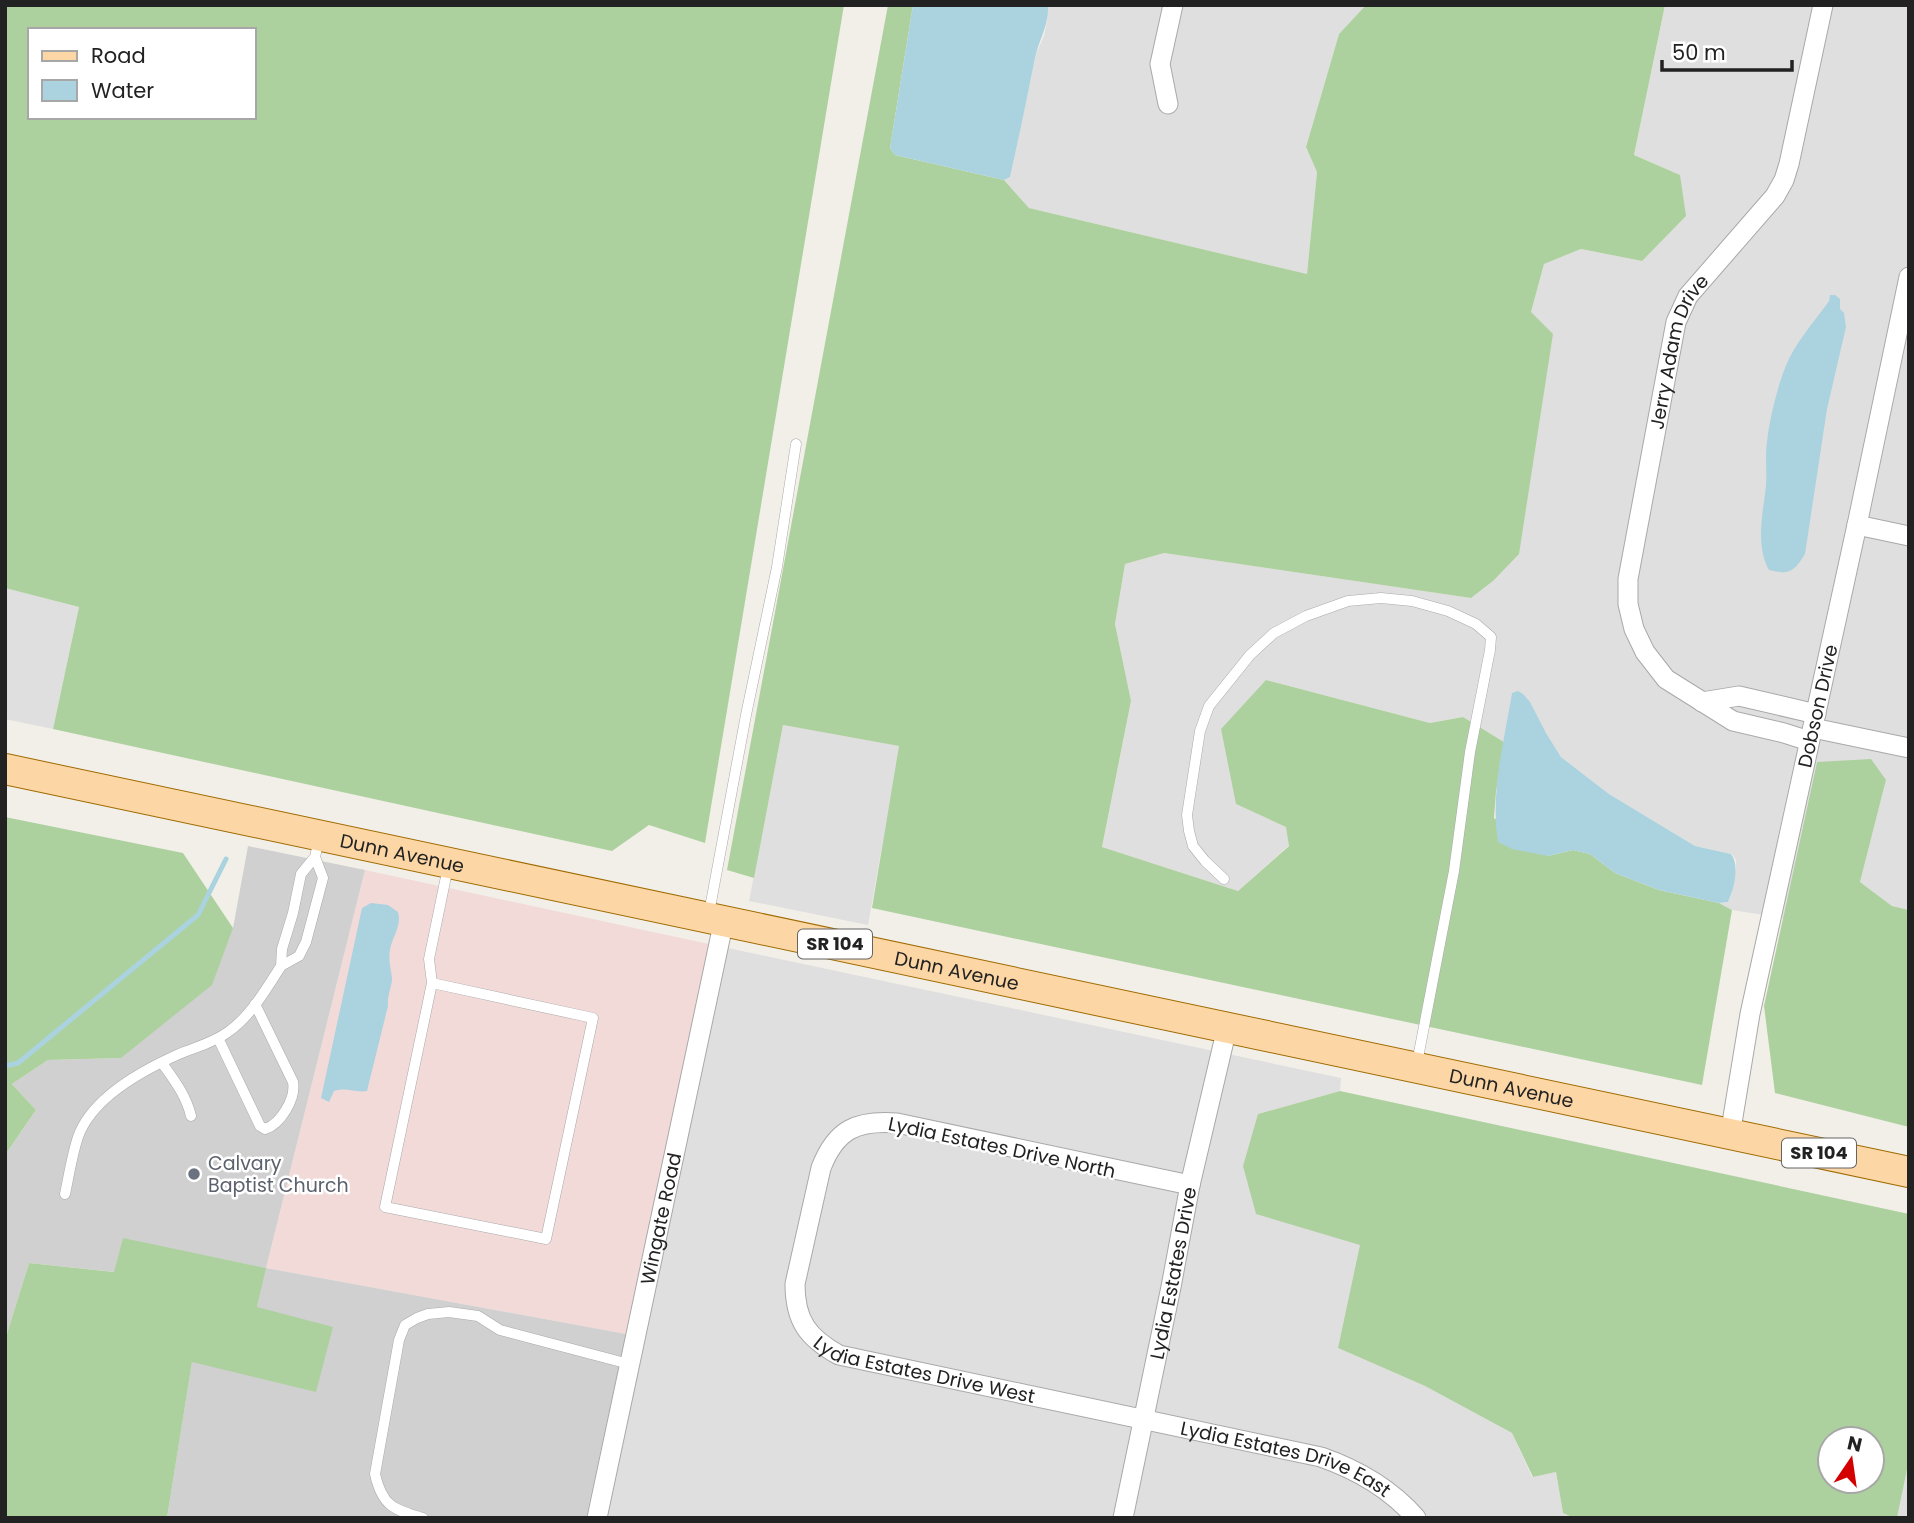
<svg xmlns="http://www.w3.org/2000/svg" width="1914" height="1523" font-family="Poppins,sans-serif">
<rect width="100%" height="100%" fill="#f2efe9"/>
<path fill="#e0dfdf" d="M1048,5H1366L1339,34L1306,147L1317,172L1307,274L1029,208L1004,180L1010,177L1036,54L1044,36L1047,21Z
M1665,5H1909V910L1892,906L1860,882L1886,780L1817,762L1783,918L1732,910L1719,903L1728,902L1731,896L1736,869V860L1732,854L1695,846L1609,794L1561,757L1546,733L1512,694L1504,742L1463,717L1430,723L1266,680L1236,804L1287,827L1289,845L1238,891L1102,847L1131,702L1115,624L1125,564L1164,553L1471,598L1493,581L1531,312L1544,264L1581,249L1642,261L1680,175L1634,155Z
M5,588L79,607L53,729L5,719Z
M783,725L900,746L868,925L749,901Z
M709,944L1341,1078L1340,1091L1258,1114L1361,1245L1338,1348L1425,1386L1512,1433L1532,1477L1556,1472L1563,1513L1574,1518H586Z
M1909,1460V1518H1897Z"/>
<path fill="#f2dad9" d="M365,870L709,944L626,1334L266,1268Z"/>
<path fill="#d0d0d0" d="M248,846L365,870L266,1268L626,1334L586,1518H167L192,1361L316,1391L257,1307L265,1268L123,1239L115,1272L29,1263L5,1340V1155L36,1110L12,1084L48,1060L121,1058L233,928Z"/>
<path fill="#add19e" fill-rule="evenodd" d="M5,5H844L705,843L649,825L612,851L53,729L79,607L5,588ZM30,30H254V117H30Z
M888,5H913L890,148L895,155L1004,180L1029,208L1307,274L1317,172L1306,147L1339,34L1366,5H1665L1634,155L1680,175L1686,216L1642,261L1581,249L1544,264L1531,312L1553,334L1519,554L1493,581L1471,598L1164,553L1125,564L1115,624L1131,701L1102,847L1238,891L1289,846L1286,827L1236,804L1221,729L1266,680L1430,723L1463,717L1504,742L1496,792L1494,818L1548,856L1573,850L1590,854L1615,873L1659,890L1719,903L1732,910L1702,1085L872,908L899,746L783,725L754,878L727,870Z
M1871,759L1886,780L1860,882L1892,906L1909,910V1127L1775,1093L1764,1006L1817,762Z
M5,817L183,853L233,928L212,985L121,1058L48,1060L12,1084L36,1110L5,1155Z
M1340,1091L1909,1214V1460L1897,1518H1574L1563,1513L1556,1472L1533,1477L1512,1433L1425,1386L1338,1348L1360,1245L1256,1214L1243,1166L1258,1114ZM1872,1439V1481H1830V1439Z
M123,1238L266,1268L257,1307L333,1327L316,1392L192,1362L167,1518H5V1340L29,1263L114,1272Z"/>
<path fill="#aad3df" d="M913,5H1048C1049,26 1039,39 1035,58C1027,98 1019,137 1010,177L1004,180L895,155L890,148Z
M1830,295H1835L1840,299V309L1844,313L1846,327L1827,409L1805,554C1794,572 1789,575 1769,570C1755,546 1763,512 1766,486C1767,471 1765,456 1767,442C1769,421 1777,388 1785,368C1794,344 1814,322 1829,301Z
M1518,691L1523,694L1530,702L1546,733L1561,757L1609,794L1695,846L1731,854C1740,865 1734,889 1728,902L1719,903L1659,890L1615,873L1590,854L1573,850L1548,856L1512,849L1498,842C1490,793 1504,742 1512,693Z
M371,903L388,905L398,912C402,926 392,937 390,950C388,960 391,969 392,978C392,987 387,995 388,1006L367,1091C354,1093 348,1087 334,1091L329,1102L321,1098L362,908Z"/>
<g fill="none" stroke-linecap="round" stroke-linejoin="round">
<path stroke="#aad3df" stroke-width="5" d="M5,1066L18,1063L198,915L226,859"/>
<g stroke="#a9a9a9" stroke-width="11">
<path id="service" d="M315,857L323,878L306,942L299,956L281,966L282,949L293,913L301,874L315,857L319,839
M1224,879L1205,861L1193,846L1189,831L1187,815L1200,731L1209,706L1250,655L1274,633L1306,616L1348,601L1381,598L1412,601L1448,611L1476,624L1491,637L1490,650L1470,752L1454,871L1417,1063
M709,913L746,715L777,567L796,444
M432,983L593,1018L546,1239L385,1207L432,983L429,959L448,867
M218,1038L260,1126L265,1129C281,1124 296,1098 293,1082L255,1004
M162,1063C174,1080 186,1095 191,1116
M65,1194C69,1175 72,1155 78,1137C92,1097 143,1070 179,1054C196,1047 213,1043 228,1032C251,1016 266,989 281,966
M423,1518C394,1510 382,1506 375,1474L399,1340L405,1325L417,1318L428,1314L449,1312L478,1316L500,1330L629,1364"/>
</g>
<g stroke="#a9a9a9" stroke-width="21">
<g id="minor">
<path d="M1168,104L1160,64L1173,5"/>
<path d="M1857,525L1909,536"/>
<path d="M1702,702L1739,696L1816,714"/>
<path d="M1813,728L1909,748"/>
<path id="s1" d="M1809,741L1784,733L1733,721L1666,679L1645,652L1634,629L1628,604V579L1676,322L1688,296L1775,196L1784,180L1789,164L1823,5"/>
<path id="s2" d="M1730,1135L1750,1014L1857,525L1909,277"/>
<path id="s3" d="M1190,1185L897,1123C857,1120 836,1129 821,1168L795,1284C795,1321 808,1338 839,1355L1321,1457C1358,1470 1390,1488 1416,1518"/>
<path id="s4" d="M597,1518L724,920"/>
<path id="s5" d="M1123,1518L1171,1287L1190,1185L1227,1028"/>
</g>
</g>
<g stroke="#a06b00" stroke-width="32">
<g id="primary">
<path id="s6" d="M5,769L1909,1172"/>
</g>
</g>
<use href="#service" stroke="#fff" stroke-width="10"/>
<use href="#minor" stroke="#fff" stroke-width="19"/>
<use href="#primary" stroke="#fcd6a4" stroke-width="30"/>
</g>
<circle fill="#6b7280" stroke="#fff" stroke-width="2.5" cx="194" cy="1174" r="7"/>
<g text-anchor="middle" stroke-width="5" stroke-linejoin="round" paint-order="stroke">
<g fill="#fff" stroke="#646464" stroke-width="2">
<rect x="798" y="929.5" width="74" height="29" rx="5"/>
<rect x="1782" y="1138.5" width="74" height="29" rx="5"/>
</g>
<g font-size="18" font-weight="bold" fill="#222">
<text x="835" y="950">SR 104</text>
<text x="1819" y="1159">SR 104</text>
</g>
<g font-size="19" fill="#222" stroke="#fff">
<text dy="7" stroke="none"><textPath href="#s1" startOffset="502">Jerry Adam Drive</textPath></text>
<text dy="7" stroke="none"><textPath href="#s2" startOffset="438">Dobson Drive</textPath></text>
<text dy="7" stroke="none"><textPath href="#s6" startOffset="406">Dunn Avenue</textPath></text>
<text dy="7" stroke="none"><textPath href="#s6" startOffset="973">Dunn Avenue</textPath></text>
<text dy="7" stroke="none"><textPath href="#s6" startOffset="1540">Dunn Avenue</textPath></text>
<text transform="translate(1002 1147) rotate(12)" y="7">Lydia Estates Drive North</text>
<text dy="7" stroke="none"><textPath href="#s4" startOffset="306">Wingate Road</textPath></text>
<text dy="7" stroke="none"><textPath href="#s5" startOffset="250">Lydia Estates Drive</textPath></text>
<text dy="7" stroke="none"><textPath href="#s3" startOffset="691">Lydia Estates Drive West</textPath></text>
<text dy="7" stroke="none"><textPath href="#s3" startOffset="1064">Lydia Estates Drive East</textPath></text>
</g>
<g font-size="19" fill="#5b616d" stroke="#fff" text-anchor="start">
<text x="208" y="1170">Calvary<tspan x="208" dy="22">Baptist Church</tspan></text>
</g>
</g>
<rect width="1914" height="1523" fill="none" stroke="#222222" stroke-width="14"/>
<rect x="28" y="28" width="228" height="91" fill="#ffffff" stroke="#a7a7a7" stroke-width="2"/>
<rect x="42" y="51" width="35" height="10" fill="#fcd6a4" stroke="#a7a7a7" stroke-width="2"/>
<text x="91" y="63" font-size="21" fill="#222222">Road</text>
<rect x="42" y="80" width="35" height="21" fill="#aad3df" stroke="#a7a7a7" stroke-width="2"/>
<text x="91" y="98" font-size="21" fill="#222222">Water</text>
<g transform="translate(1851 1460) rotate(13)"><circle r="33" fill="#ffffff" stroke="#a7a7a7" stroke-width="2"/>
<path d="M0-5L12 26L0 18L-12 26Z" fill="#d40000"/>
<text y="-10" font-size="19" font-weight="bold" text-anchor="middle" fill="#222222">N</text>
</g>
<path d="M1662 60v10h130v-10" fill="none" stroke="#222222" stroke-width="3.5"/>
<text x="1672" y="60" font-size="21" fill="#222222" stroke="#ffffff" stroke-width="5" paint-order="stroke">50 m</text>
</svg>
